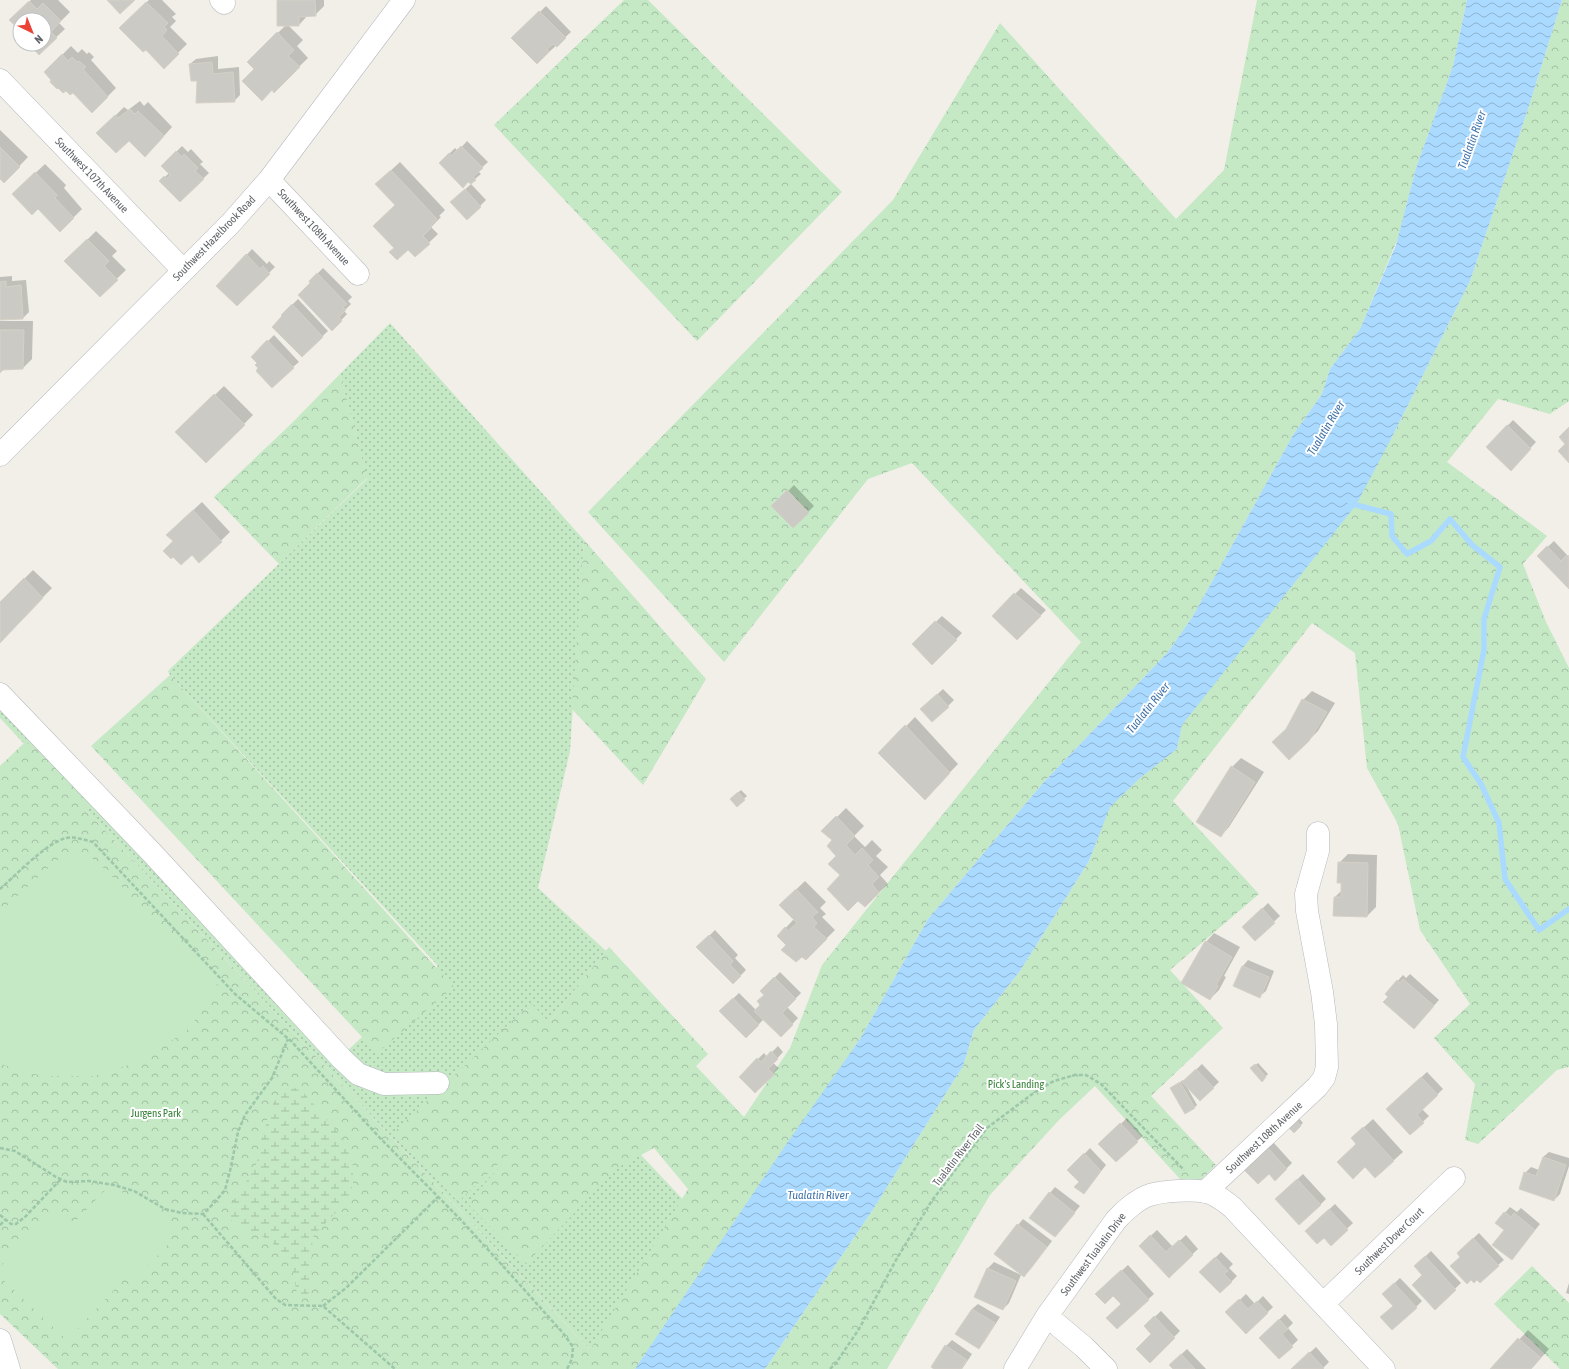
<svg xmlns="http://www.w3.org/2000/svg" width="1569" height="1369" font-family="'Asap Condensed',sans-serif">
<defs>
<pattern id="grass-dots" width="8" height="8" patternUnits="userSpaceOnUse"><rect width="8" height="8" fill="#c5e8c5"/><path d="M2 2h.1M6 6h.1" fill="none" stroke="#a3c0a4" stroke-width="1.8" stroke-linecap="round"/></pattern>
<pattern id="forest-crowns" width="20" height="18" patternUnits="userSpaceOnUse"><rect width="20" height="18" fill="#c5e8c5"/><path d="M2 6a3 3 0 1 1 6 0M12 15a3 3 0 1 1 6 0" fill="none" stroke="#a3c0a4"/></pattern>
<pattern id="wetland-marsh" width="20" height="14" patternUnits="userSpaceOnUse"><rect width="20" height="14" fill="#c5e8c5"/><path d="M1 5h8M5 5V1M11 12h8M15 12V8" fill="none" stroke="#a3c0a4"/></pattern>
<pattern id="water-waves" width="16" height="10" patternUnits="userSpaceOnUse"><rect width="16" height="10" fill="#aadaff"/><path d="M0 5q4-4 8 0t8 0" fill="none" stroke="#8eb4d2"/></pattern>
</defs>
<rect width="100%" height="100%" fill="#f1efe8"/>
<path fill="url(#grass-dots)" d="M390,323L584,540L570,751L538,888L606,951L549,1022L514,1020L722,1241L635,1369H608L0,718V682L346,1052L438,966L170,675L168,671L367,479L340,374Z"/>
<path fill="url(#forest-crowns)" d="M624,0H648L842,192L697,341L494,125Z
M1257,0H1467L1453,66L1416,168L1398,238L1360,329L1330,369L1322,394L1293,435L1193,616L1168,652L1043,783L928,919L860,1039L635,1369H58L0,1314V766L24,743L26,745L31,740L93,802L85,809L590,1350L688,1189L654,1148L617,1168L526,1264L467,1203L526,1138L458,1202L393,1133L531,1003L549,1022L609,947L708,1054L696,1066L744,1117L790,1048L822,965L1081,642L912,463L868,479L724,662L588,512L893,200L1000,23L1176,219L1224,170Z
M1562,0H1569V401L1550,414L1498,399L1447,462L1547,536L1523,564L1546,622L1569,668V1067L1557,1070L1478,1144L1465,1140L1475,1084L1434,1038L1470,1004L1420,930L1398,824L1367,768L1355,653L1312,623L1173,801L1259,894L1170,970L1223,1028L1151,1096L1216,1165L1190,1190L1095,1086L1059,1120L990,1195L887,1369H765L872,1211L963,1066L974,1030L1020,971L1089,861L1109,807L1140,777L1177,749L1182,725L1392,437L1470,281L1529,106Z
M340,374L367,478L279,564L214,497L291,424Z
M584,540L706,679L643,785L572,709Z
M170,675L454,987L377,1053L91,746Z
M1532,1266L1569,1303V1369H1560L1494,1304Z"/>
<path fill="url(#wetland-marsh)" d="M293,1087L304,1093L344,1139L353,1166V1185L346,1202L314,1235L312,1246L311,1290L306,1296L297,1293C295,1285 294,1275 291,1266C287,1256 276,1245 267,1239C256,1232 238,1233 232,1221C224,1204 249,1182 255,1167C264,1146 263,1123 274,1102C278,1095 285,1091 293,1087Z"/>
<path fill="#c5e8c5" d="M72,853C83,854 89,856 98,862L220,988L188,1029L144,1060L94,1076H42L0,1064V912L56,861L64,856Z
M106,1189C117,1191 127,1193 137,1198C150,1204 159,1213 174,1215C169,1217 167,1219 167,1224L172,1228L170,1242L134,1281L128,1275L67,1340L0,1277V1267L56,1208L73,1224Z"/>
<path fill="url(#water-waves)" d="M1467,0H1562L1529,106L1470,281L1392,437L1356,505L1182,725L1177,749L1140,778L1110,807L1089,861L1020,971L974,1030L963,1066L872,1211L765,1369H635L785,1146L860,1039L928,919L1043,783L1168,652L1193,616L1293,435L1322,394L1330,369L1360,329L1396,245L1416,168L1453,66Z"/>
<path fill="#0003" d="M31,0H58L70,12L59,23L65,29L39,53L30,44H44V20H20V29L11,20Z
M149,0H162L176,14L172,17L176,21L170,27L187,44L164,67L146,49L120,28Z
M278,0H324V6L315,15H308L299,25H288L303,40L297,46L308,58L274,91L248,62L286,25Z
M546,6L571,32L537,63L513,39Z
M71,46L78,53L82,49L87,54L89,52L94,57L91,60L116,88L92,112L73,92L52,80L45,72Z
M218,56V69L239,67L240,95L234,101L198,79L190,64L196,59Z
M140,101L144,106L148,102L172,127L154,147L129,139L98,133L124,107L128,110Z
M0,130L28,157L4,182L0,178Z
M467,141L488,162L478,171L481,174L475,179L440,163L455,148L458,151Z
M182,146L188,152L191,149L203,162L200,164L209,173L180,201L161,181L169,173L162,166Z
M400,162L445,210L439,216L441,217L431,227L438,234L415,256L408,248H395L396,205L386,175Z
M45,164L66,185L64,188L82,209L60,231L38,208L13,194Z
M471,184L486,200L467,219L451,202Z
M96,231L117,251L112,256L126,270L100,295L66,261Z
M252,249L267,264L269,261L275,267L237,304L218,286Z
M323,268L352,297L348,301L351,304L344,311L347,314L332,330L310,281Z
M12,276V281L26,280L29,312L23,318L0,319V277Z
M298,299L328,331L302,356L282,315Z
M0,321H33L32,359L23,368L2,369L0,372Z
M274,335L299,362L293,367L260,368L259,363L252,357Z
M224,386L253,415L206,462L177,432Z
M1513,420L1536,442L1511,469L1487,447Z
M794,485L814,506L793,527L773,506Z
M202,502L230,532L199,562L192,554L174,541L176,526Z
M1554,541L1568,556L1569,555V588L1538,556Z
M33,570L52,588L0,641V603Z
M1021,588L1046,610L1017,639L993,616Z
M942,616L962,633L932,664L913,644Z
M943,689L954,700L948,706L928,703Z
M1312,691L1335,703L1318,731L1308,741L1288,728L1303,700Z
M915,717L958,764L933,790L880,753Z
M1241,758L1264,772L1229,827L1221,836L1232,767Z
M741,790L747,796L737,805L731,799Z
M846,808L864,826L854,836L865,847L872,840L882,850L876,856L888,867L880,875L888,884L865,906L841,875L833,840L823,831Z
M1348,854L1377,855L1376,907L1367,916L1335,897L1342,890L1339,863Z
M805,881L826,902L820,908L826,914L822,917L835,930L806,959L787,945L778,936L794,919L780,905Z
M1268,903L1280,916L1255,940L1249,922Z
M715,930L738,955L735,958L746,970L733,983L698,947Z
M1214,933L1240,947L1224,976L1226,977L1219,990L1210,999L1206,942Z
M1248,960L1274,971L1266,991L1260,996L1235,985L1243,966Z
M780,972L801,993L787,1007L798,1018L781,1036L764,1019L746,1037L720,1011L739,993L756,1010L761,1005L765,995L762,991Z
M1410,974L1439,1000L1419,1022L1386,994L1403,975L1406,978Z
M778,1046L783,1052L773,1063L779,1068L755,1092L740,1077L764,1053L767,1057Z
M1258,1063L1268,1074L1262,1080L1252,1068Z
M1202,1064L1219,1082L1200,1100L1187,1087L1197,1105L1195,1107L1172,1088L1183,1080L1184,1081Z
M1427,1072L1443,1089L1422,1109L1429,1116L1410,1134L1393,1103Z
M1298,1117L1303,1123L1294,1131L1289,1126Z
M1127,1118L1143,1136L1137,1141L1106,1138Z
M1373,1119L1403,1152L1375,1177L1357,1144L1361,1130Z
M1273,1142L1292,1163L1276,1179L1269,1172L1250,1163Z
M1090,1148L1106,1165L1084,1193L1081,1182L1069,1170Z
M1549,1152L1569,1158V1166L1560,1194L1554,1200L1525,1173L1531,1167L1539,1170L1543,1157Z
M1303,1174L1326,1199L1320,1205L1282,1194Z
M1055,1187L1080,1206L1055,1236L1050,1193Z
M1335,1204L1353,1223L1331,1244L1312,1225Z
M1510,1207L1517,1212L1521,1208L1540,1224L1512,1259L1506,1230L1496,1223Z
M1023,1219L1052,1241L1030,1270L1018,1225Z
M1157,1230L1173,1247L1186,1235L1198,1249L1169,1276L1140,1246Z
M1479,1233L1504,1260L1498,1265L1464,1247Z
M1431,1251L1461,1283L1435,1308L1423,1275L1415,1266Z
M1221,1252L1233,1264L1229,1268L1237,1276L1231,1282L1207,1266Z
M994,1262L1021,1275L1009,1303L1003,1309L975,1296L988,1268Z
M1128,1265L1154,1294L1117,1328L1122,1304L1113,1294L1102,1289Z
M1400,1278L1422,1301L1416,1307L1394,1306L1383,1294Z
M1569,1283V1294L1566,1293Z
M1246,1294L1255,1304L1263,1296L1273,1307L1246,1333L1227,1312Z
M978,1304L1000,1317L984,1342L979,1348L972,1309Z
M1161,1311L1180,1331L1150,1361L1153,1334L1145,1326Z
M1285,1314L1293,1323L1288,1328L1298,1340L1279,1358L1266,1332Z
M1528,1330L1549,1349L1531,1369H1492Z
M952,1340L972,1354L962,1369H935L946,1346Z
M1316,1347L1329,1362L1322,1369H1292Z
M1187,1349L1206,1369H1174L1170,1365Z"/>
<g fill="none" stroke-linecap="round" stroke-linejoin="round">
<path stroke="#aadaff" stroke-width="5.5" d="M1350,502L1356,505L1391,514L1392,536L1407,554L1431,541L1450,519L1472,545L1500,567L1484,619V650L1463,757L1481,784L1499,823L1505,879L1539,930L1569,909"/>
</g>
<path fill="#cccac5" stroke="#d6d1c6" d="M107,0H135L120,14Z
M277,0H315L316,16L299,17V26H277Z
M29,1L37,9L43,3L61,21L51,32L57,38L39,55L29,44H44V20H20V39L16,34L20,30L9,20Z
M146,2L168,23L164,27L167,30L162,36L179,54L164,69L146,50L143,52L119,28Z
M539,11L566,38L557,47L553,44L547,49L549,52L537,64L511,38Z
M277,32L294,50L288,56L300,67L274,93L272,90L262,101L242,81L254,69L247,62Z
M62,54L68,61L72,57L77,62L79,61L86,67L83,69L108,97L92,113L73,93L70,95L66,91L63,93L58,88L57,89L50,82L51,80L44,72Z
M212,62L213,74L233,72L235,102L196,103L197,81H191L189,64Z
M130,109L135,114L138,111L164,136L145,157L129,141L116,153L96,133L115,115L118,118Z
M461,146L483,168L473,177L476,180L471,184L468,182L463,188L439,163L449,153L451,156Z
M0,147L20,167L4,183L0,179Z
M176,151L182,157L184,154L198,168L195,171L204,179L180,202L159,181L164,176L166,179L170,175L161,166Z
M391,170L437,219L431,225L432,227L423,236L430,244L415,257L408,250L397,260L389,252L394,248L373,226L395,205L375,184Z
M35,172L57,195L55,198L74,218L60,232L38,209L32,215L12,194Z
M465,189L481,207L467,220L450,202Z
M87,239L109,261L104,266L118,280L100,297L64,261Z
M246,254L260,269L263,266L270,274L237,306L216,286Z
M317,273L347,304L343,307L346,310L339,317L342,321L332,331L298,295L310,283L309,281Z
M6,281V287L21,285L23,319L0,320V282Z
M292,304L323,337L302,357L272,327L282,316L281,315Z
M0,330H24L23,369L3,370L0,373Z
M267,340L294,368L272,388L256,371L258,368L255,365L257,363L251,357Z
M214,394L245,425L206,463L175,432Z
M1507,425L1531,449L1511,471L1486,447Z
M1569,427V463L1558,451L1565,444L1559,437Z
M787,490L809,513L793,528L771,506Z
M193,510L222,542L199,563L192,555L181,565L173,557L171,559L163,551L173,541L166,535Z
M1547,546L1561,561L1567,555L1569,557V589L1537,556Z
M24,578L43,598L0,643V602Z
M1014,593L1041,616L1017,640L992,616Z
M935,621L957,640L932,665L912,644Z
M937,694L949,707L932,722L920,709Z
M1302,699L1327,712L1309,741L1289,760L1272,742L1286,729Z
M905,725L950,773L925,800L878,753Z
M1231,766L1255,782L1221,837L1196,822Z
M738,792L745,800L737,807L730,799Z
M836,816L855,836L846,845L855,855L862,848L873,860L868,865L879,877L872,884L879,893L865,907L858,901L848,911L827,889L840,875L828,864L836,856L827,846L832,840L821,831Z
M1338,862L1368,863L1367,917L1333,916L1334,897H1341V883H1337Z
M796,889L818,912L812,917L817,923L814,927L827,939L806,960L802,957L796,962L781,950L786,945L777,936L785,927L788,931L797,923L779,905Z
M1262,908L1275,923L1255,941L1242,927Z
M709,935L733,961L730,965L741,976L733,984L696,947Z
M1205,941L1232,957L1216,985L1218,986L1210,1000L1181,983Z
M1242,966L1269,977L1260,998L1233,986Z
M774,977L796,999L782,1013L793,1025L781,1037L754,1011L760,1005L757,1001L764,995L760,991Z
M1403,979L1434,1006L1414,1029L1383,1002L1388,997L1385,994L1397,980L1400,983Z
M733,998L759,1025L746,1038L719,1011Z
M771,1051L778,1059L768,1069L774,1075L755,1093L739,1077L757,1058L761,1062Z
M1255,1064L1266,1077L1262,1082L1250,1068Z
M1196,1069L1214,1088L1200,1101L1182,1082Z
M1421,1077L1438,1095L1417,1115L1424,1123L1410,1135L1386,1109Z
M1180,1082L1195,1108L1185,1114L1170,1088Z
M1295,1119L1301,1126L1294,1133L1287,1126Z
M1120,1123L1138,1142L1116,1162L1098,1144Z
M1363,1127L1394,1161L1375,1178L1365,1167L1353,1179L1337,1162L1356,1144L1351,1138Z
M1267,1147L1287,1169L1275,1181L1269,1174L1258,1184L1243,1169Z
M1084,1153L1101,1171L1084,1194L1074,1187L1079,1182L1067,1170Z
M1543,1157L1566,1165L1554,1201L1519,1189L1524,1172L1536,1176Z
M1297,1179L1321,1205L1299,1225L1275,1199Z
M1049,1192L1075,1213L1055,1237L1029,1218Z
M1329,1209L1348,1230L1331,1246L1324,1238L1317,1244L1305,1231Z
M1504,1212L1511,1217L1514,1213L1535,1230L1512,1260L1492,1245L1504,1230L1495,1223Z
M1017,1224L1047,1247L1024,1277L994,1254Z
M1150,1235L1166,1252L1179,1240L1193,1255L1169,1278L1139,1246Z
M1473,1238L1499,1266L1480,1283L1477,1280L1474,1283L1471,1280L1467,1284L1450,1266L1460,1257L1457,1253Z
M1425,1256L1456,1290L1435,1310L1412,1285L1422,1275L1414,1266Z
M1215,1257L1228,1271L1224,1274L1232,1282L1220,1293L1199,1272Z
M987,1268L1016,1281L1003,1310L974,1297Z
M1121,1270L1149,1300L1117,1329L1106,1318L1121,1304L1113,1296L1105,1304L1095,1294Z
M1394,1283L1417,1308L1392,1330L1380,1317L1393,1306L1382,1294Z
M1239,1299L1248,1309L1257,1301L1268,1313L1246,1334L1225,1312Z
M972,1309L995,1323L979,1349L955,1334Z
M1154,1316L1175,1338L1150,1363L1136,1349L1151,1334L1144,1326Z
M1279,1319L1288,1329L1282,1334L1293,1347L1279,1359L1259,1338Z
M1518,1338L1541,1358L1531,1369H1490Z
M945,1345L967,1360L961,1369H934L931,1367Z
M1309,1352L1324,1368L1323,1369H1291Z
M1181,1354L1195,1369H1173L1169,1365Z"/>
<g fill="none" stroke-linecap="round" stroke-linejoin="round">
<g stroke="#b5b8bc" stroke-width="23">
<path id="minor" d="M221,0L224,3
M0,80L183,270
M269,180L358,274
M0,455L231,223L269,180L404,0
M0,694L153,854L342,1059L358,1074L384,1084L438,1083
M1205,1192L1317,1087L1324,1078L1327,1067L1326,1024L1322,992L1307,911L1306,894L1318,851V833
M1324,1303L1454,1178
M1047,1316L1084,1347L1106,1369
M0,1340L9,1369
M1015,1369L1047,1316L1116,1220C1124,1211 1139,1198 1150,1195C1162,1191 1193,1189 1206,1192C1216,1194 1224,1201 1232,1207L1384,1369"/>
</g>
<path stroke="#9cc7a9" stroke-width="2.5" stroke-dasharray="4 2" stroke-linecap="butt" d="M0,889C16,875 46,843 66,838C75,836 84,840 93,842L235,994L291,1041L380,1138L461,1220L512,1276L563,1333L573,1347L572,1359L567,1369
M0,1148L15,1151L56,1177L67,1182L89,1181L114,1185L134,1191L165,1209L182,1213L203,1214L214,1203L225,1190L230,1171L238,1132L245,1115L272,1078L288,1039
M203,1214L276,1299L285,1305L323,1306L395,1369
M0,1215L11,1224H16L25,1217L61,1179
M0,1225L5,1220
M323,1306L346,1288L438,1197
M830,1369L836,1363L859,1329L896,1260L931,1202L987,1128L1035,1092L1054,1081L1075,1075H1086L1101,1084L1184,1170"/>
<use href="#minor" stroke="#fff" stroke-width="22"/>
</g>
<g text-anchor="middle" stroke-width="4" stroke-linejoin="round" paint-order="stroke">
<g font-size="11" fill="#5f6368" stroke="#fff">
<text transform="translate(92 175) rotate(46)" y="4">Southwest 107th Avenue</text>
<text transform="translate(314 227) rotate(47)" y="4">Southwest 108th Avenue</text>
<text transform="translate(214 238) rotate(-46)" y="4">Southwest Hazelbrook Road</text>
<text transform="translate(1264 1137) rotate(-43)" y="4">Southwest 108th Avenue</text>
<text transform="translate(958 1155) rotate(-52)" y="4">Tualatin River Trail</text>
<text transform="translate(1389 1241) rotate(-44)" y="4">Southwest Dover Court</text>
<text transform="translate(1093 1254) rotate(-53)" y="4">Southwest Tualatin Drive</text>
</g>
<g font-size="11" fill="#348238" stroke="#fff">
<text x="1016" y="1088">Pick's Landing</text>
<text x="156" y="1117">Jurgens Park</text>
</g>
<g font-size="12" font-style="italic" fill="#4174aa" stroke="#fff">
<text transform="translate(1472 140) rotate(-70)" y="4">Tualatin River</text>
<text transform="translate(1326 428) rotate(-59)" y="4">Tualatin River</text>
<text transform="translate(1148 708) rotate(-51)" y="4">Tualatin River</text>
<text x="818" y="1199">Tualatin River</text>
</g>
</g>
<g transform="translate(32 32) rotate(137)"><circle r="19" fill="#ffffff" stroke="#bfc1c3"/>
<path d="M0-3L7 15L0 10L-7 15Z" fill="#ea4335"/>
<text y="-6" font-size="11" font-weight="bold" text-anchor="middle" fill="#5f6368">N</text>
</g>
</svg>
